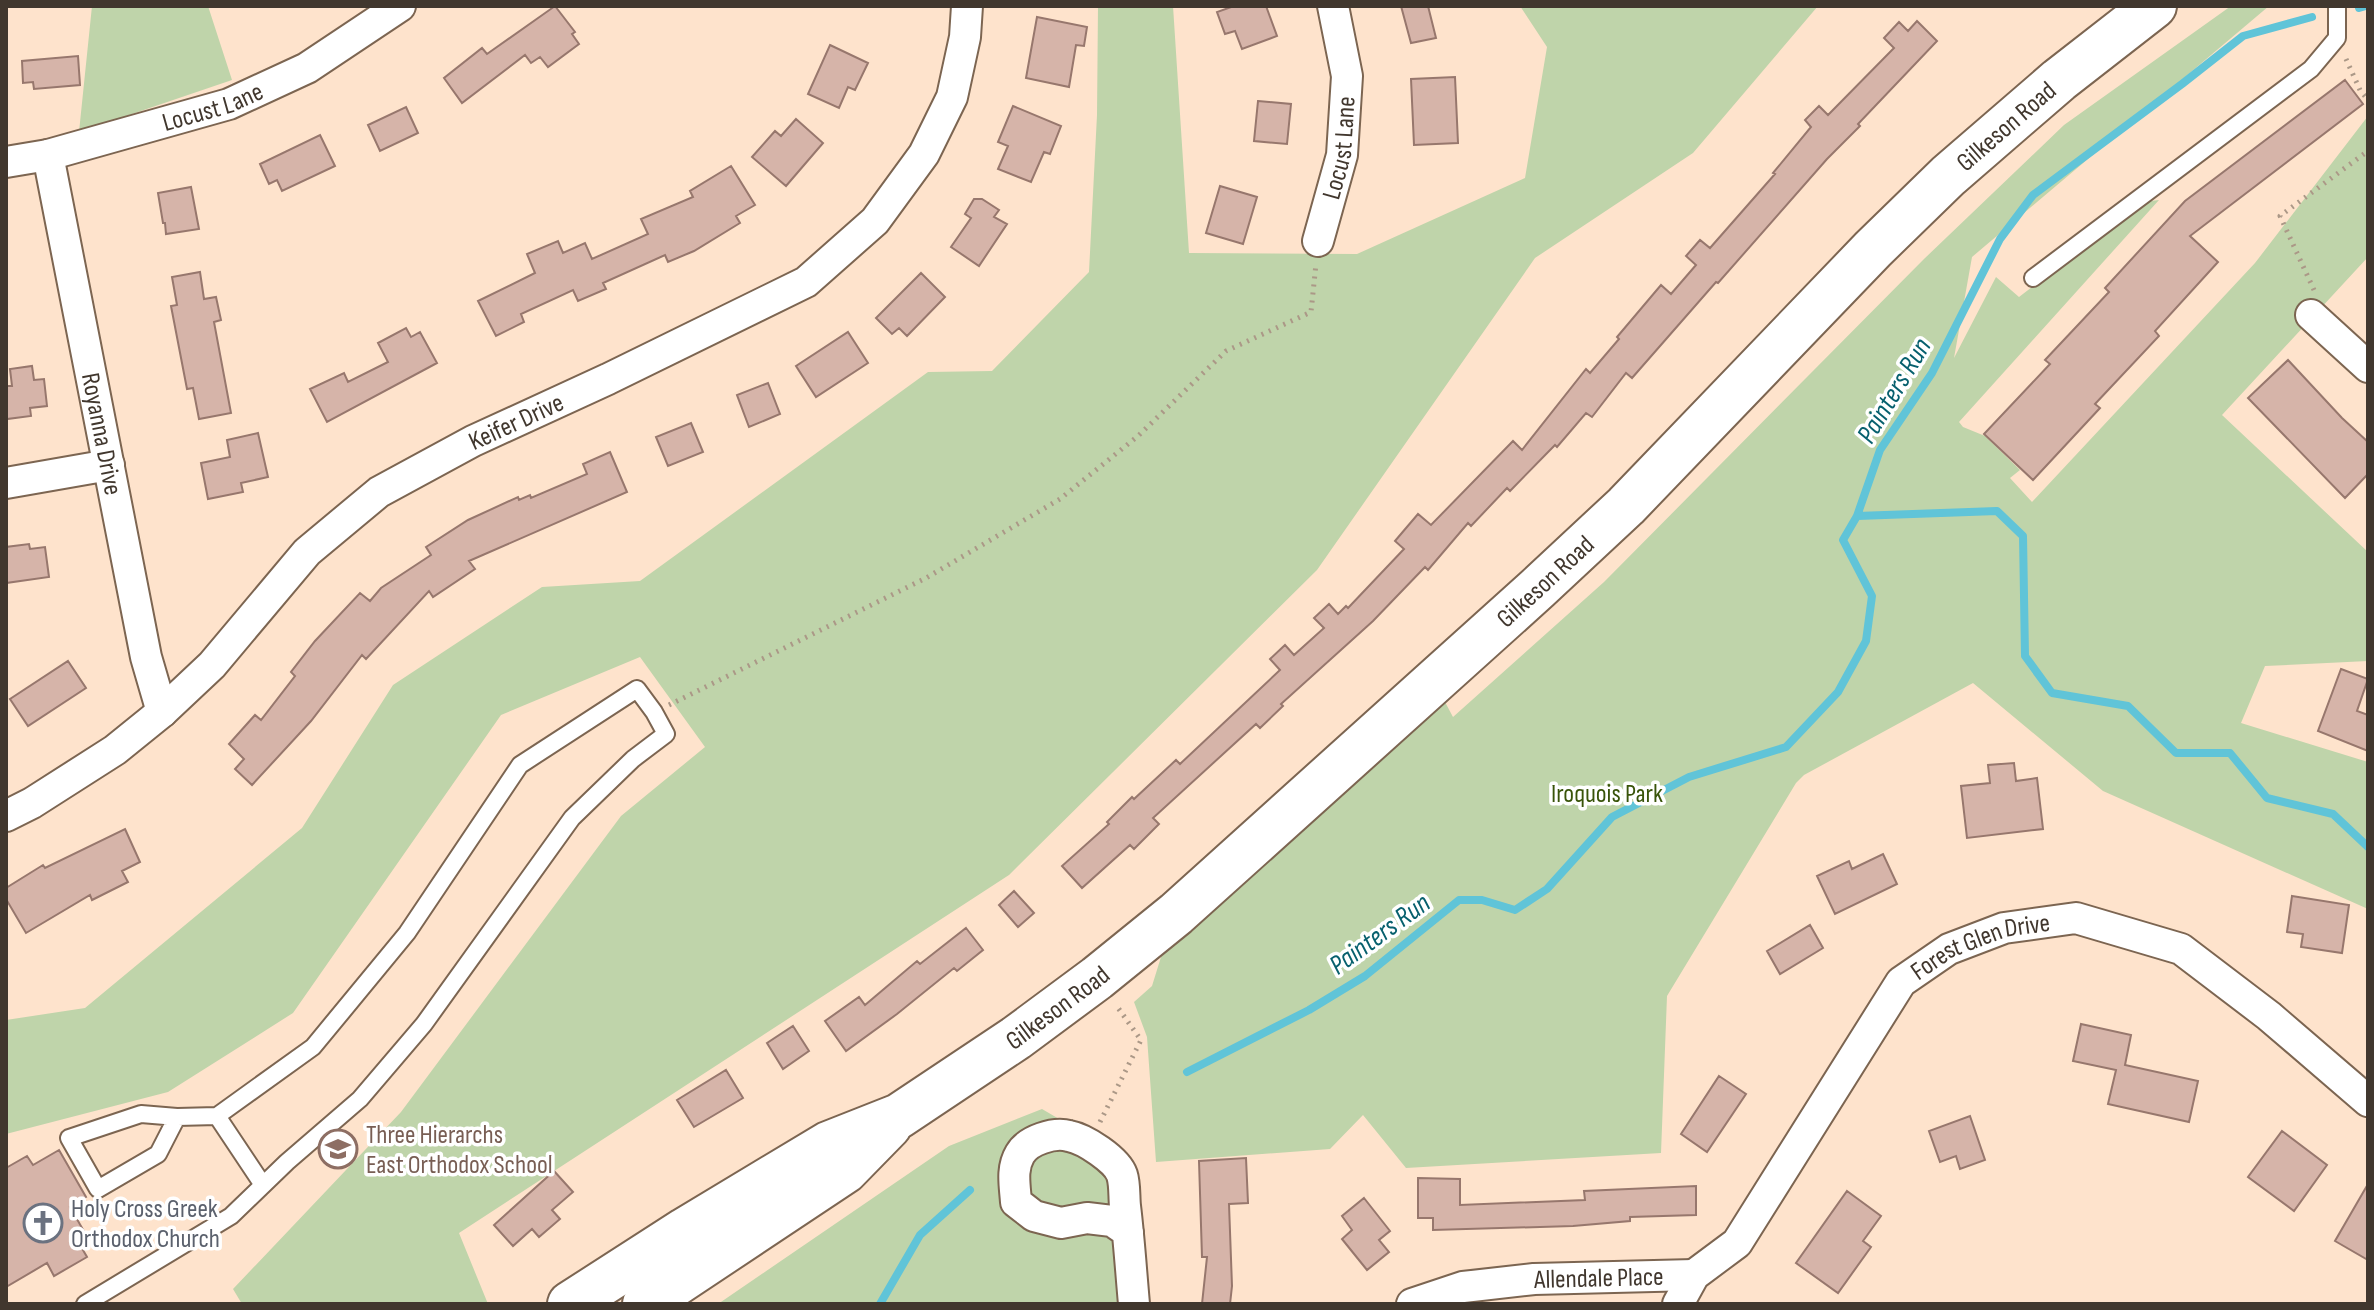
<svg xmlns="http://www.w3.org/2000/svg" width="2374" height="1310" font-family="'Sofia Sans Condensed',sans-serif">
<rect width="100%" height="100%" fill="#fee3cc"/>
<path fill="#bfd4aa" d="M92,6H208L232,80L79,132Z
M1098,6H1173L1189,253L1357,254L1525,178L1547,47L1520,6H1818L1693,153L1535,258L1317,570L1009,875L459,1233L488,1304H242L233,1289L401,1112L621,816L705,747L640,657L501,715L293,1013L168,1092L6,1134V1020L85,1008L302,828L393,685L542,587L640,581L928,372L992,371L1089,272L1097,115Z
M2231,6H2269L1972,257L1954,358L1996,277L2019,297L2143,202L2159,200L1959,422L1963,427L1985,436L2020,470L2010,478L2032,502L2255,263L2368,116V257L2222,415L2368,552V661L2265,666L2241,723L2368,762V909L2103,791L1973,683L1804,775L1796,783L1667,996L1661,1153L1406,1168L1363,1115L1330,1149L1156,1162L1147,1037L1134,1002L1152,986L1161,957L1438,689L1453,717L1604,582L1924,259L2064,125Z
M1042,1109L1119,1154L1124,1304H718L949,1146Z"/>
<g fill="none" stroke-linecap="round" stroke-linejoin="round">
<path stroke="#60c4d8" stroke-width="8" d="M2359,8L2366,6
M1857,516L1997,511L2023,536L2025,656L2052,693L2128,706L2176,753H2230L2267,798L2333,814L2368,847
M1187,1072L1309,1010L1365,976L1459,900H1482L1515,910L1547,889L1612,817L1689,777L1786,747L1838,692L1866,641L1872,596L1843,540L1857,516L1880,450L1932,373L2000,239L2033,195L2182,84L2243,36L2312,17
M880,1304L920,1235L970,1190"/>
</g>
<path fill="#d6b4a9" stroke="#97776d" stroke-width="2" d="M555,6L575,32L572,34L579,44L548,67L540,57L531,63L525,55L462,103L444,78L482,48L487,54Z
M1234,6H1266L1277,36L1242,49L1235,31L1225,34L1217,12Z
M1401,6H1428L1436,38L1411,43Z
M1037,17L1087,27L1084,46L1076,45L1069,87L1026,78Z
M1917,21L1937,41L1858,124L1860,126L1827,159L1718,283L1716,282L1632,378L1626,373L1592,417L1586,413L1557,447L1555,445L1510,491L1507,488L1471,526L1468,523L1428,570L1425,567L1373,621L1281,704L1283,706L1260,728L1256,724L1153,818L1159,824L1134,849L1130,845L1082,888L1062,866L1109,824L1107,822L1132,797L1134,799L1176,760L1180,764L1280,670L1270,659L1285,645L1294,655L1324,628L1314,618L1329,604L1338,614L1346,606L1348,608L1404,549L1395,541L1418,514L1431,525L1513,441L1522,450L1586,369L1590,373L1619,339L1617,337L1661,285L1671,294L1696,265L1686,256L1700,240L1710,248L1775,174L1773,173L1811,127L1805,120L1819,106L1828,115L1894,48L1884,38L1899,22L1908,31Z
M830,45L868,63L855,90L848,87L839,108L808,94Z
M78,56L80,85L34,89L33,82L23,83L22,61Z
M1455,77L1458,143L1414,145L1411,79Z
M2345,80L2363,104L2190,236L2218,262L2155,331L2159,336L2095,404L2100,408L2033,480L1984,434L2050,364L2045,360L2109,292L2105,288L2185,201Z
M1258,101L1291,104L1287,144L1254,141Z
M1013,106L1061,126L1050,154L1044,152L1031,182L998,169L1008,146L998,142Z
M406,107L418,133L380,151L368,125Z
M796,119L823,143L786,186L752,157L775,131L781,136Z
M320,135L335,166L282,191L277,180L269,184L260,164Z
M731,166L755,205L736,216L740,223L694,251L668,262L665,255L603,283L606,289L578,301L573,290L521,314L524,322L496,336L478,301L535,273L527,254L558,241L563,253L585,243L592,259L648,234L641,219L693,197L690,191Z
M1220,186L1257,197L1243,244L1206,233Z
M191,187L199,229L166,234L165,223H163L158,193Z
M974,199H982L999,210L994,217L1007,224L979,266L951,247L971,218L965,214Z
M200,272L204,299L216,297L221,320L214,322L231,413L199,419L193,388L187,389L171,306L177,305L172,277Z
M921,273L945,297L907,336L899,328L892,334L876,318Z
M406,328L411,337L420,332L437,363L327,422L310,389L344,373L348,382L388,362L378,343Z
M848,332L868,363L816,397L796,366Z
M2288,360L2342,418L2368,442V474L2345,498L2248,398Z
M32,366L34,380L44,379L47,406L30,408L31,416L7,419L6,386H12L10,369Z
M768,383L780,414L749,427L737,395Z
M691,423L703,452L668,466L656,437Z
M258,433L268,477L241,483L243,492L208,499L201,463L230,457L227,440Z
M610,452L627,492L469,561L475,569L433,597L429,591L366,659L362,655L311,721L252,785L235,769L244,759L229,744L255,715L261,720L295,676L291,672L315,641L360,593L370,601L381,588L431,555L426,547L468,520L518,497L519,500L530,495L531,498L587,474L583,464Z
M29,544L30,549L45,547L49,577L6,583V547Z
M68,661L86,688L28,726L10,699Z
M2341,669L2368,679L2357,711L2368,715V751L2318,731Z
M2014,763L2016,781L2037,778L2043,829L1967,838L1961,786L1990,783L1988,765Z
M125,829L140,862L122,871L128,882L92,900L90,895L26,933L6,899V888L43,865L45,868Z
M1883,854L1897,884L1835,914L1817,876L1849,861L1852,869Z
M1014,891L1034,913L1018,927L999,905Z
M2292,896L2349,905L2342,953L2301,947L2303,934L2287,932Z
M1810,925L1823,948L1780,974L1767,951Z
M966,928L983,950L957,971L954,968L897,1014L846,1051L825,1021L859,997L865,1005L917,961L920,964Z
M2081,1024L2131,1035L2125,1065L2198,1081L2189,1122L2108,1104L2116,1070L2073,1061Z
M793,1026L809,1051L783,1069L767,1043Z
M726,1070L743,1098L694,1127L677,1100Z
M1719,1076L1746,1094L1707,1152L1681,1134Z
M1970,1116L1985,1160L1960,1169L1956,1156L1940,1162L1929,1131Z
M2282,1131L2327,1165L2294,1211L2248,1177Z
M59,1150L86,1197L70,1207L89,1240L80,1245L87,1257L54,1276L47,1263L6,1287V1168L27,1156L33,1165Z
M1246,1158L1248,1203L1229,1204L1232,1286L1230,1304H1202L1207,1257H1202L1199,1161Z
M554,1171L573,1192L552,1210L560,1219L539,1237L532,1229L513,1246L494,1225Z
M1418,1178L1460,1179V1205L1585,1200L1584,1191L1696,1186V1215L1630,1217V1221L1573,1226L1433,1230V1218H1418Z
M2368,1184V1260L2335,1241Z
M1847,1191L1881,1216L1863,1241L1871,1247L1838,1293L1796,1263Z
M1364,1198L1390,1231L1379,1240L1389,1252L1367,1270L1342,1239L1352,1230L1342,1216Z"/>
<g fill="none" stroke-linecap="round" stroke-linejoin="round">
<g stroke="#7c6551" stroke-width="20">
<path id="lane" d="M2033,278L2311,69L2337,38V6
M177,1117L158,1154L98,1189L69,1138L141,1114L177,1117L217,1116L263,1185
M85,1304L231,1216L287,1162L360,1099L424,1024L572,818L633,759L666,734L654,712L637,689L520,765L407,933L313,1047L217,1116"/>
</g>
<g stroke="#7c6551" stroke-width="34">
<g id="street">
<path id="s1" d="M48,155L146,657L162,712"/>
<path id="s2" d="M6,162L48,155L229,104L307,68L400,6"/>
<path id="s3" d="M1318,241L1342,155L1347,76L1333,6"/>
<path d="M2311,315L2368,367"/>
<path d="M6,483L109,465"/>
<path id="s4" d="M6,816L32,803L115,750L162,712L212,665L307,552L379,492L473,441L608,379L806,282L875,221L924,154L952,97L965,37L967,6"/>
<path d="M1128,1232L1112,1221L1087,1218L1061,1223L1034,1216L1016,1202C1015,1186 1011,1169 1020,1154C1028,1140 1054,1132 1069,1136C1085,1139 1117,1160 1122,1175C1125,1184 1124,1197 1125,1206C1129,1239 1131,1271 1134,1304"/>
<path id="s5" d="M1412,1304L1463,1287L1534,1279L1694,1275"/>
<path id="s6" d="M1678,1304L1694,1275L1737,1243L1901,982L1949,949L2004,928L2076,918L2181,949L2269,1016L2368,1101"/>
</g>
</g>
<g stroke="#7c6551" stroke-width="48">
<g id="secondary">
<path id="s7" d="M570,1304L685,1230L828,1144L899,1116L1016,1038L1097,978L1176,914L1538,588L1626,506L1873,249L1948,176L2059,80L2154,6"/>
<path d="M645,1304L845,1171L889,1126"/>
</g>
</g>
<path stroke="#ab9887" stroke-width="5" stroke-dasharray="2 6" stroke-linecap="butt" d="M2346,59L2360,90L2368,100
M2314,290L2280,216L2368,151
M669,705L926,578L1060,499L1138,436L1226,351L1311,312L1316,264
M1100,1122L1141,1040L1116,1005"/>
<use href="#lane" stroke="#fff" stroke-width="16"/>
<use href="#street" stroke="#fff" stroke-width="30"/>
<use href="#secondary" stroke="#fff" stroke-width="44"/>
</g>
<defs>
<g id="school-ring" transform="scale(2)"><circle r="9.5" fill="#fff" stroke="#8d6e63" stroke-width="1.5"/><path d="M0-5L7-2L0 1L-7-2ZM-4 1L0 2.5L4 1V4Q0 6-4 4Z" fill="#8d6e63"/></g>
<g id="church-ring" transform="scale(2)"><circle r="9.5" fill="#fff" stroke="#6b7280" stroke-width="1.5"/><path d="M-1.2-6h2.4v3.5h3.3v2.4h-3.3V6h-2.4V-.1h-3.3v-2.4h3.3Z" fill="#6b7280"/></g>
</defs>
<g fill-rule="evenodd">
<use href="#school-ring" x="338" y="1149"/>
<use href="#church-ring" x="43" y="1223"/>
</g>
<g text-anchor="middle" stroke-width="7" stroke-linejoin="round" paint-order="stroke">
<g font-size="26" fill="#41372e" stroke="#fff">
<text dy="9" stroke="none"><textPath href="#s2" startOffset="214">Locust Lane</textPath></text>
<text dy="9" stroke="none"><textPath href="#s7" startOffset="1868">Gilkeson Road</textPath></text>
<text dy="9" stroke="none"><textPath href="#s3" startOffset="96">Locust Lane</textPath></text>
<text dy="9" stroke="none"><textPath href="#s4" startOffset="652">Keifer Drive</textPath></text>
<text dy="9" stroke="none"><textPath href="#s1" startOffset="284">Royanna Drive</textPath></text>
<text dy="9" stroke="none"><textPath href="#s7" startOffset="1220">Gilkeson Road</textPath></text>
<text dy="9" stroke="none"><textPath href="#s6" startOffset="484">Forest Glen Drive</textPath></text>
<text dy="9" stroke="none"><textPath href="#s7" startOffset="572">Gilkeson Road</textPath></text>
<text dy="9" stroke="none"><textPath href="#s5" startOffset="190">Allendale Place</textPath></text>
</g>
<g font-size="26" fill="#39540a" stroke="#fff">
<text x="1607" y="802">Iroquois Park</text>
</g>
<g font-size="26" fill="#785e54" stroke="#fff" text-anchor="start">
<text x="366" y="1143">Three Hierarchs<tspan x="366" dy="30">East Orthodox School</tspan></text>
</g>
<g font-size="26" fill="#5b616d" stroke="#fff" text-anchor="start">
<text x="71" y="1217">Holy Cross Greek<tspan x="71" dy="30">Orthodox Church</tspan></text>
</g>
<g font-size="28" font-style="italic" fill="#07606e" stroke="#fff">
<text transform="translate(1893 390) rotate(-59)" y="10">Painters Run</text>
<text transform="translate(1379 933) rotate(-36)" y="10">Painters Run</text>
</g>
</g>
<rect width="2374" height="1310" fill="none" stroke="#41372e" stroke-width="16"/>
</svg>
